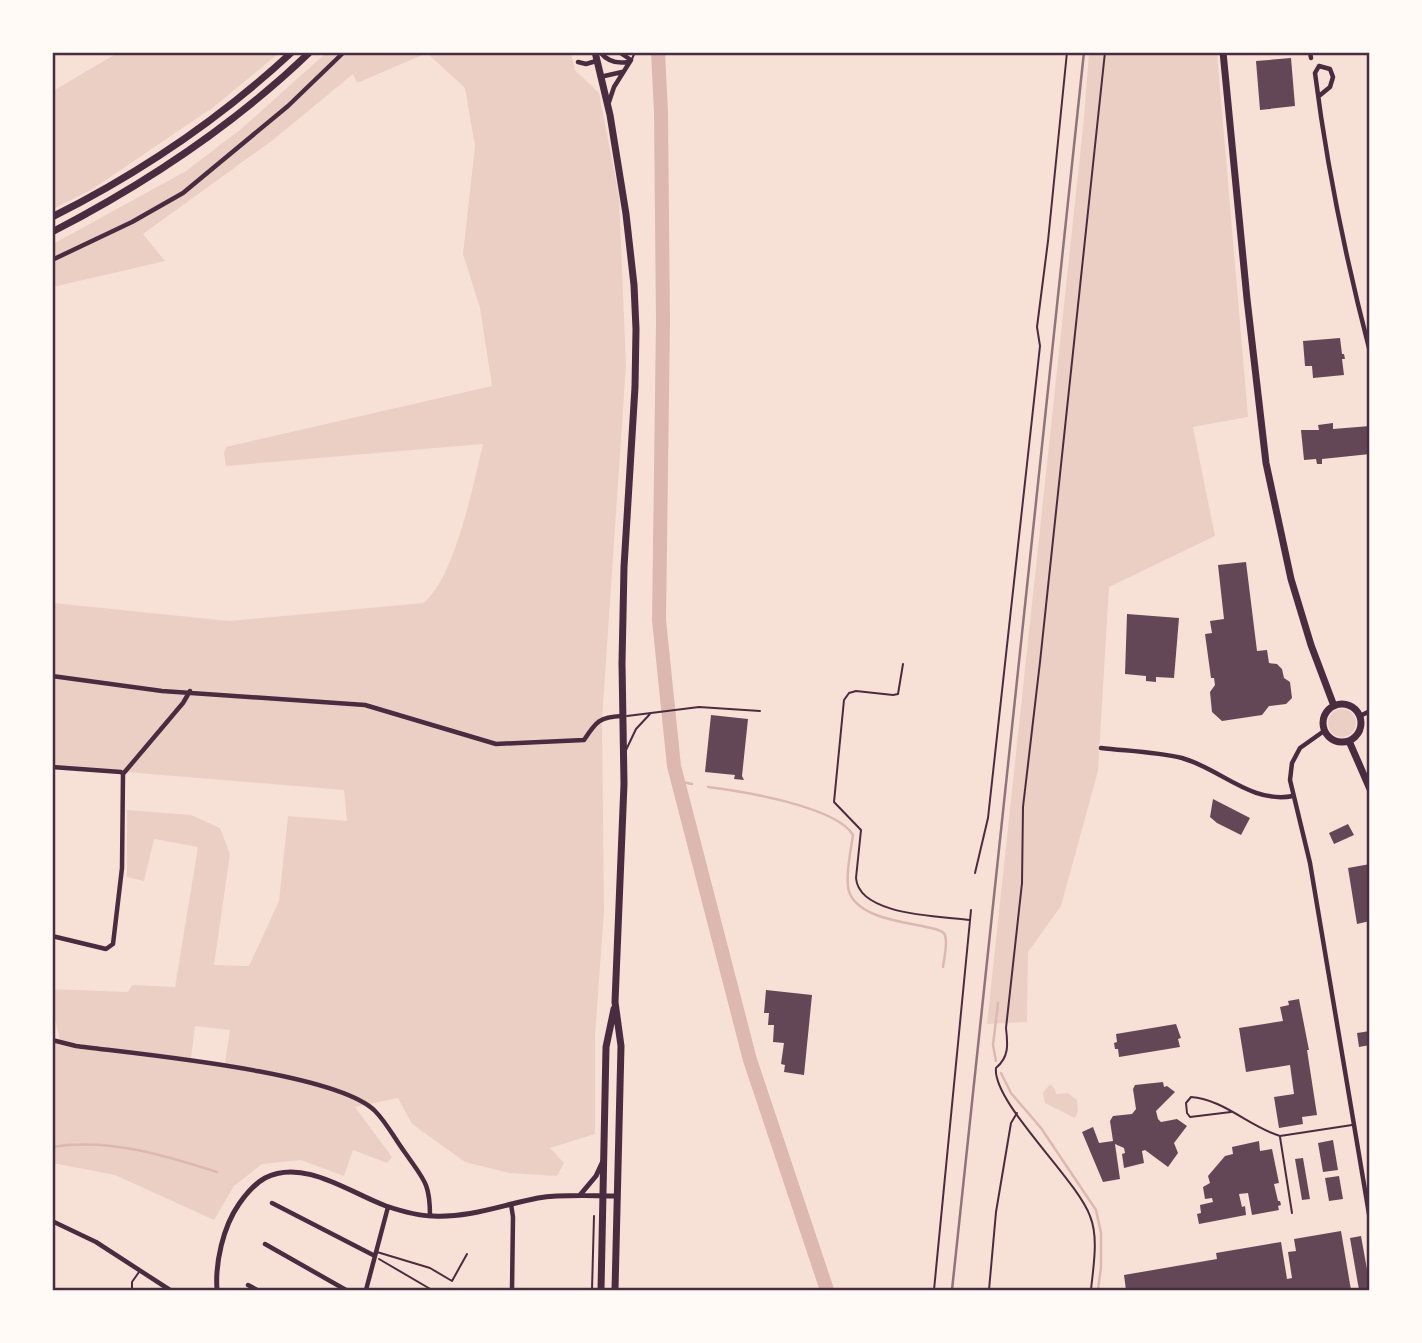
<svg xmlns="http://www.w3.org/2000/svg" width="1422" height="1343" font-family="'Work Sans',sans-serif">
<rect width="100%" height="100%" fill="#f7e1d7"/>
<path fill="#ebcfc5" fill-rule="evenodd" d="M119,52L279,53L215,106L91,190L53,209V91Z
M326,53H571L575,70L599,93L619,196L626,365L602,720L604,911L595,1036V1134L550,1148L564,1163L557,1176L509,1173L465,1162L412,1124L398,1098L355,1107L392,1157L387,1163L353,1150L344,1176L301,1160L262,1164L234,1186L214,1220L115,1175L53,1163V1043L61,1045L53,1011L52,989L128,992L132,985L175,987L198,847L154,839L144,881L127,877V810L191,815L220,828L230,854L214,965L249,966L279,901L288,816L347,821L344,790L53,766V603L229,621L423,603C454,581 474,482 483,444L226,466L224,453L226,447L492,386L480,308L463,254L475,146L465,88L427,53L357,83L353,74L273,140L143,234L165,261L53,287V244L186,171L241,129ZM195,1026L230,1030L225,1063L191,1058Z
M1089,53H1217L1248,417L1193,427L1215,536L1109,587L1098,771L1061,906L1028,952L1027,1022L987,1024L1084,118Z
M1328 723a14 14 0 1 1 28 0a14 14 0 1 1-28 0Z
M1050,1084L1055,1089L1056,1094L1068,1093L1077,1100L1078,1111L1075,1118L1045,1103L1043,1093Z"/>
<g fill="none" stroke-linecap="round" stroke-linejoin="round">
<path stroke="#dcb8b0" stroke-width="2.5" d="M678,781L692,784
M708,787C740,791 836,806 853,835C851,849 844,882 850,894C865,927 940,922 945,935C948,944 944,958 943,967
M996,1061L993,1045L998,1003
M1001,1073L1011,1093L1041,1128L1096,1210L1101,1233V1267L1098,1290
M52,1147C109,1138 164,1155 217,1172"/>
<path stroke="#dcb8b0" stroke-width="14" d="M658,52L661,113L663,322L659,620L674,766L750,1060L827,1290"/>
</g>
<path fill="#644757" d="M1291,58L1295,106L1260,110L1256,61Z
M1340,338L1342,354H1344L1345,359H1342L1344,375L1313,378L1312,366H1305L1303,341Z
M1333,423V429L1370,426V454L1322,459V464H1317L1316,459L1304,460L1301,430H1319L1318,425Z
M1246,562L1257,651L1267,650L1269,663L1277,664L1282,669L1284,678L1290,682L1292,698L1286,704L1269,706L1262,715L1222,721L1212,712L1210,692L1215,685L1214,678H1211L1205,634L1212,633L1210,621L1224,619L1218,565Z
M1127,614L1179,618L1174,678L1156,677V682L1146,681V676L1125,674Z
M711,715L748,719L742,776L744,780L734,779L735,775L705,772Z
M1213,799L1250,818L1241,835L1217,823L1210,817Z
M1348,824L1354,835L1334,844L1329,833Z
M1370,864V921L1357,924L1348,868Z
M766,990L812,995L804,1075L784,1072L785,1065L781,1064L784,1043L773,1042L774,1025H768L769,1013H764Z
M1299,999L1309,1050H1307L1317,1115L1302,1117L1303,1124L1279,1128L1274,1097L1294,1094L1290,1065L1246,1072L1239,1028L1283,1021L1280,1007L1289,1005L1288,1001Z
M1176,1024L1181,1038L1178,1039L1180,1047L1119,1057L1118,1049H1115L1114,1043L1117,1042L1116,1034Z
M1370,1031V1045L1359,1047L1357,1033Z
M1163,1082L1164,1087L1167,1086L1175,1092L1156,1111L1158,1119L1161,1122L1177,1119L1187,1126L1174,1143L1178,1153L1168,1167L1145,1150L1142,1151L1144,1163L1124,1168L1122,1154L1125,1153L1124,1148L1115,1144L1120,1179L1103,1182L1082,1132L1093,1127L1099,1143L1113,1141L1110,1121L1113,1116L1132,1114L1136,1109L1133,1089L1135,1085Z
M1333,1140L1338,1170L1323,1172L1318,1143Z
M1259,1141L1260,1151L1272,1149L1279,1183L1274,1184L1278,1201H1280L1281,1205L1278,1206L1279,1210L1252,1215L1248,1193L1239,1194L1242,1207L1245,1206L1246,1215L1199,1224L1197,1214L1201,1213L1200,1205L1213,1202L1212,1198L1205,1199L1203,1187L1210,1183L1208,1176L1225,1156L1233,1154L1232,1147Z
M1303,1158L1310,1199L1302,1200L1295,1159Z
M1339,1176L1343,1199L1329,1201L1325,1178Z
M1341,1231L1351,1290H1126L1124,1275L1217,1259L1216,1253L1281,1242L1287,1279L1292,1278L1288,1252L1296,1251L1294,1239Z
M1361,1236L1370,1286V1290H1359L1350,1238Z"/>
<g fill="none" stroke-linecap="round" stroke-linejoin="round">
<path stroke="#4a2c40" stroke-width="2" d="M379,1259L432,1290
M592,1290L594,1216
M989,1290L996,1212L1011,1123L1017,1113
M1091,1290C1093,1268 1099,1238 1090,1216C1076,1178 992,1102 996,1068C1009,1057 1008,1045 1006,1028L1022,883L1023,807L1040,662L1105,52"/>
<path stroke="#4a2c40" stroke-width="2" d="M632,59L635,52
M903,664L898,694L893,695L856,691L849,693L844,700L834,802L861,830L856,878C859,916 941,916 970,920
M627,716L699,707L760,711
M626,750L636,729L650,714
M975,873L988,818L1040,346L1037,327L1048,241L1067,52
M1231,1112L1190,1117L1187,1113L1186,1103L1191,1097C1223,1099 1250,1127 1280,1136L1352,1125
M1280,1137L1292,1213
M377,1252L430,1268L452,1281L467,1254
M132,1290V1282L139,1272
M934,1290L971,910"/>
<path stroke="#4a2c40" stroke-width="4.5" d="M600,52C608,62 617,64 628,62
M1310,52L1311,58
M578,62L586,64L596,61
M600,77L622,72
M1319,96L1330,87L1333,77L1330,69L1319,66L1315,73C1327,168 1346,260 1370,352
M609,102L614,87L631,60L619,52
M52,260L132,222L183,193L288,106L344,52
M52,676L162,691L365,705L496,744L584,740C596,722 599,717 622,716
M1360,716L1370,711
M1324,731L1300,748L1292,763L1290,780L1310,863L1370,1220
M1101,748C1127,751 1156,752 1182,758C1221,769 1251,804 1293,796
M52,767L121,772L123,774L122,868L113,944L106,949L52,936
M123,774L183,703L190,691
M52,1040L76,1046C137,1054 336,1072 375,1111C387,1123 396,1141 406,1154C424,1180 430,1183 430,1216
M272,1203L375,1256
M511,1204L513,1217L512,1290
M52,1221L96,1242L170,1290
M265,1244L346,1290
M248,1285L257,1290
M366,1290L388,1207"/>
<path stroke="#4a2c40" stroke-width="5" d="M580,1195L596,1176L603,1161
M217,1290C215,1263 223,1227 239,1204C246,1194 254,1184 265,1178C304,1158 350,1193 386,1206C401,1211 417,1216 433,1216C469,1218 502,1205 538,1198C564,1194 591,1196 617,1196"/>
<path stroke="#4a2c40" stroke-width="7" d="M595,52L610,115L626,214L634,285L636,329L635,387L624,567L622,663L624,784L615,1002L621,1046L615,1290
M1223,52L1247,299L1266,463L1291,579L1311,645L1334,706
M1323 723a19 19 0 1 1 38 0a19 19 0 1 1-38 0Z
M1349,741L1370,789
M601,1290L606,1047L614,1009"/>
<path stroke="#4a2c40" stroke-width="7" d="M52,217C140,173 220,119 292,52
M52,232C147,183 233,126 310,52"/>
<path stroke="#8f747c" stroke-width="2.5" d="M952,1290L1084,52"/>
</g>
<rect width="1422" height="1343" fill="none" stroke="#fffaf5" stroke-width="108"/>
<rect x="54" y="54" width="1314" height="1235" fill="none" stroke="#4a2c40" stroke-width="2.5"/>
</svg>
